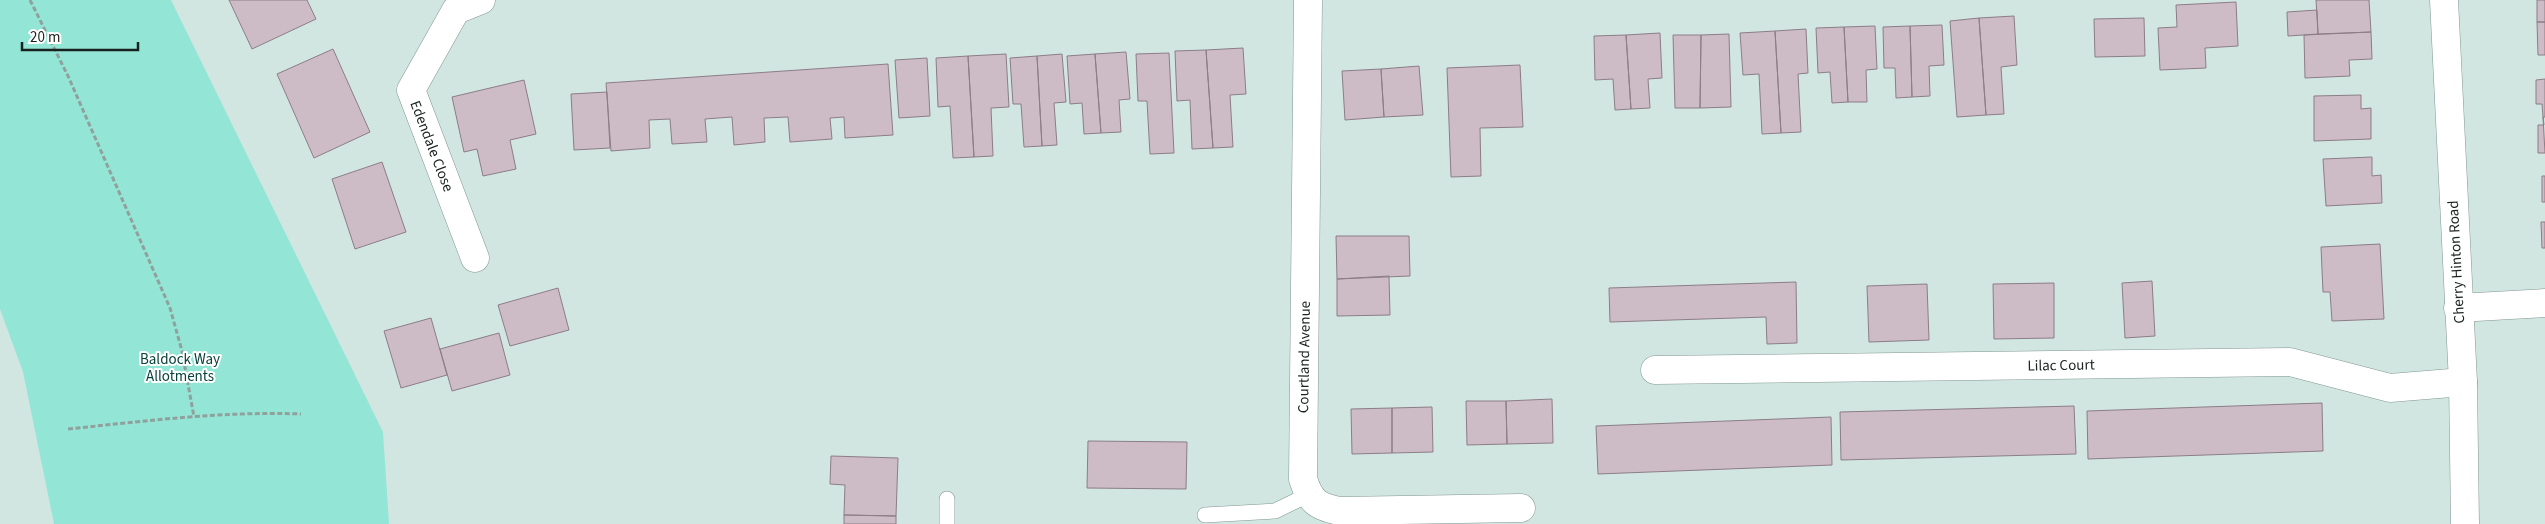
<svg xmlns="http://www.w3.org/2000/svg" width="2545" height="524" font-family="'Source Sans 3',sans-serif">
<rect width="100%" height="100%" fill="#d1e6e1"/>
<path fill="#93e6d6" d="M0,0H171L383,432L389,524H54L23,372L0,309Z"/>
<path fill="#cdbcc6" stroke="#8c7d87" d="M229,0H307L316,19L252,49Z
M2316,0H2369L2371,32L2318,34Z
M2537,0H2545V22H2537Z
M2236,2L2238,46L2205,48L2206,68L2160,70L2158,28L2177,27L2176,5Z
M2317,10L2318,34L2288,36L2287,12Z
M2014,16L2017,65L2001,67L2004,114L1986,115L1979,18Z
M1979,18L1986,115L1957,117L1950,21Z
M2144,18L2145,56L2095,57L2094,19Z
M2537,22H2545V55H2538Z
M1942,25L1944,65L1929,66L1930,96L1912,97L1910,26Z
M1875,26L1877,69L1866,70L1867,102H1848L1844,27Z
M1910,26L1912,97L1896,98L1895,68H1884L1883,27Z
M1844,27L1848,102L1832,103L1830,72L1818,73L1816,28Z
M1806,29L1808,73L1798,74L1801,132L1781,133L1775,31Z
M1775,31L1781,133L1762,134L1759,74L1743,75L1740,33Z
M2371,32L2372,59L2349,60L2350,76L2305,78L2304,35Z
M1660,33L1662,78L1648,79L1650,108L1631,109L1626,35Z
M1729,34L1731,107L1700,108L1701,35Z
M1626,35L1631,109L1615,110L1613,79L1595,80L1594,36Z
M1673,35H1701L1700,108H1675Z
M1243,48L1246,94L1230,95L1233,147L1213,148L1206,50Z
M333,49L370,132L314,158L277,74Z
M1206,50L1213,148L1192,149L1190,100L1177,101L1175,51Z
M1126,52L1130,99L1119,100L1121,132L1101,133L1095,54Z
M1169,53L1174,153L1150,154L1147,101H1138L1136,54Z
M1006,54L1009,107L991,108L993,156L974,157L968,56Z
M1062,54L1066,102L1054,103L1057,145L1042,146L1037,56Z
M1095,54L1101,133L1084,134L1082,103L1070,104L1067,56Z
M968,56L974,157L953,158L950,106L938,107L936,58Z
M1037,56L1042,146L1024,147L1021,104H1013L1010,58Z
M927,58L930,116L899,118L895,60Z
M888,64L893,135L845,138L844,117L830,118L832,139L790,142L788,117L764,118L765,142L734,145L732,117L705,119L707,142L672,144L670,119L649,120L650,148L611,151L606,83Z
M1520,65L1523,127L1480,128L1481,176L1451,177L1447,68Z
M1419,66L1423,115L1384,117L1381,69Z
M1381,69L1384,117L1345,120L1342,71Z
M2545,79V117H2543L2542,104H2536V80Z
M524,80L536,134L510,140L516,169L483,176L477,149L464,152L452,97Z
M607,92L610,148L574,150L571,94Z
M2361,95V109L2371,108V139L2314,141V96Z
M2543,117L2545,153H2538V125H2544Z
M2372,157V176L2381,175L2382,203L2326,206L2323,159Z
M382,162L406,232L355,249L332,179Z
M2542,176H2545V202H2542Z
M2541,222H2545V248H2542Z
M1336,236H1409L1410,276L1337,279Z
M2380,244L2384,319L2332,321L2330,292H2323L2321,247Z
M1389,276L1390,315L1337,316V279Z
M2152,281L2155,336L2125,338L2122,283Z
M1796,282L1797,343L1767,344L1766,317L1610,322L1609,288Z
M2054,283V338L1994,339L1993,284Z
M1927,284L1929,340L1869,342L1867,286Z
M558,288L569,330L510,346L498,305Z
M431,318L447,375L401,388L384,331Z
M499,333L510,375L452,391L440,349Z
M1552,399L1553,443L1507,444L1506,401Z
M1466,401H1506L1507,444L1467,445Z
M2322,403L2323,451L2088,459L2087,411Z
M2074,406L2076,454L1841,460L1840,412Z
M1432,407L1433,452L1392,453V408Z
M1392,408V453L1352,454L1351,409Z
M1831,417L1832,465L1598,474L1596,426Z
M1088,441L1187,442L1186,489L1087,488Z
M831,456L898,458L896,516L844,515L845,485L830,484Z
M844,515L896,516V524H844Z"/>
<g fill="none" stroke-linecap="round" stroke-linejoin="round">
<g stroke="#829792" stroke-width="16">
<path id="lane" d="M947,499V524
M1205,515L1275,511L1308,495"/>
</g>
<g stroke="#829792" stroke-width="29">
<path id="street" d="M1308,0L1303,479C1310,501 1317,507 1340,511L1521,508
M475,258L411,90L456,10L481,0
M2458,308L2545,303
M1655,370L2290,362L2390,388L2463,382"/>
</g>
<g stroke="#829792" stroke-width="29">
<path id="secondary" d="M2444,0L2463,382L2465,524"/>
</g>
<path stroke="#90a19d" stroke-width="3" stroke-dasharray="5 2.5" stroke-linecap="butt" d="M30,0L68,76L170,308L182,351L194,417
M68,429C146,421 223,411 301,414"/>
<use href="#lane" stroke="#fff" stroke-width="15"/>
<use href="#street" stroke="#fff" stroke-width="28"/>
<use href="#secondary" stroke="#fff" stroke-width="28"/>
</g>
<g text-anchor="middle" stroke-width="4" stroke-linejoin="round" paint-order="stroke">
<g font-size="15" fill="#1a2220" stroke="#fff">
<text transform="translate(432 146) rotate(69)" y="5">Edendale Close</text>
<text transform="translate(2456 262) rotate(-93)" y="5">Cherry Hinton Road</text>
<text transform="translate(1304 357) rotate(-89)" y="5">Courtland Avenue</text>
<text transform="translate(2061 365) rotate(-1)" y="5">Lilac Court</text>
</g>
<g font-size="15" fill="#07433b" stroke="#fff">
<text x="180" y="364">Baldock Way<tspan x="180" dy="17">Allotments</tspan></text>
</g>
</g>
<path d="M22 42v8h116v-8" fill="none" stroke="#1a2220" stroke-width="2.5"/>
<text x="30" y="42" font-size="15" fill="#1a2220" stroke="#ffffff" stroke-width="4" paint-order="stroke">20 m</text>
</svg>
